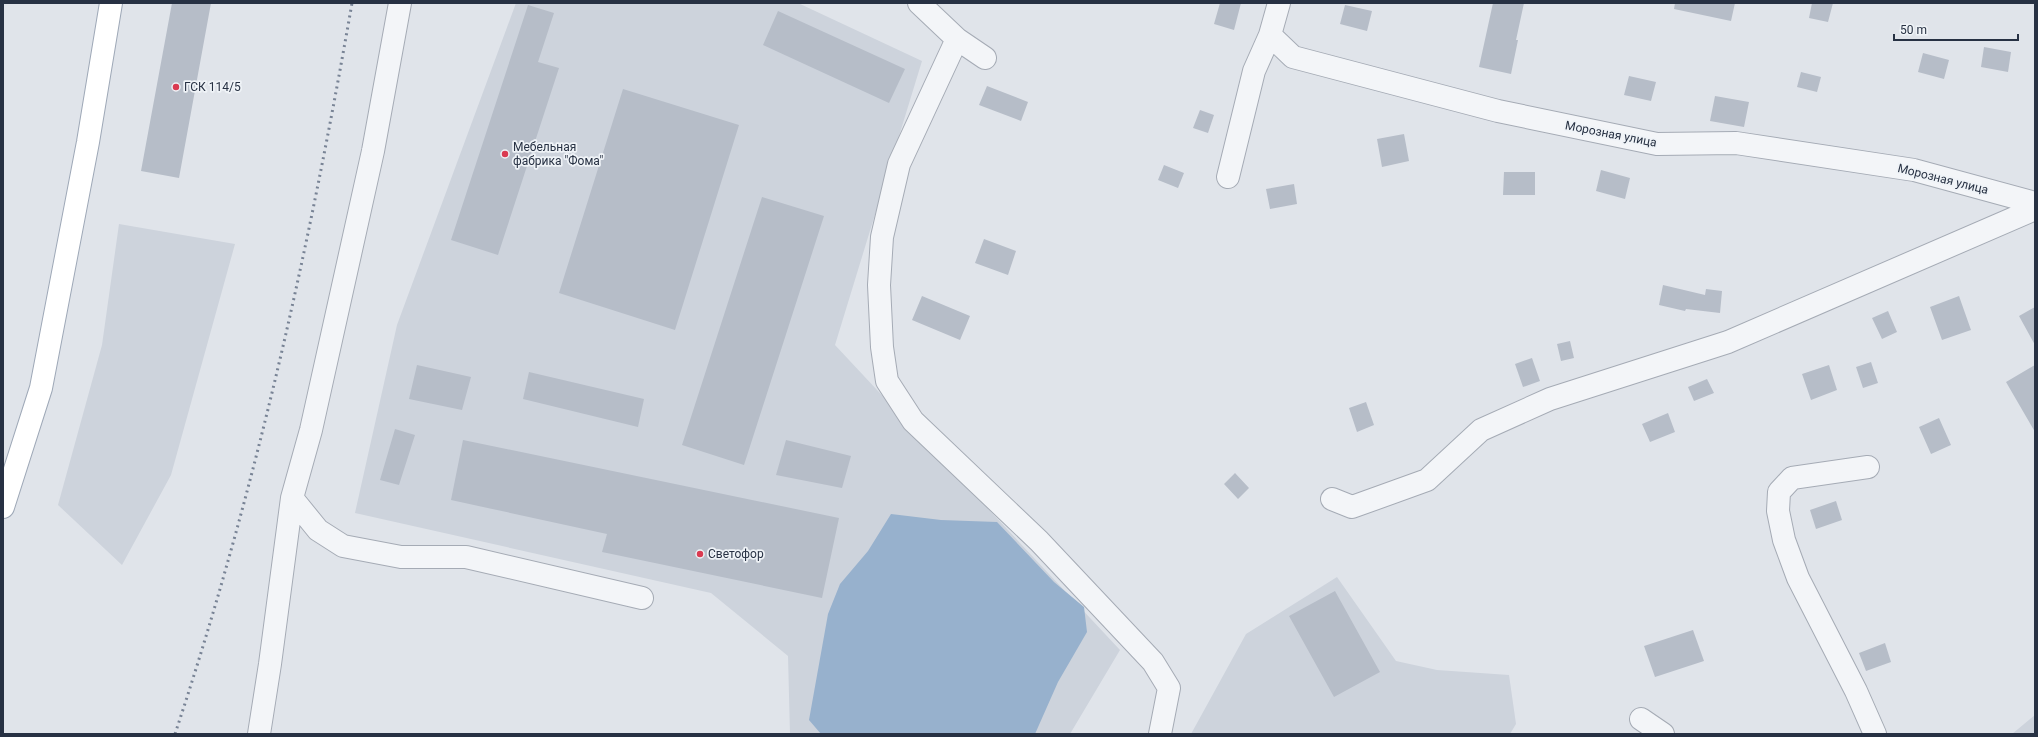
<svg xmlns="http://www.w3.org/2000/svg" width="2038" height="737" font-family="Roboto,sans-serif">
<rect width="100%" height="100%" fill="#e0e4ea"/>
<path fill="#cdd3dc" d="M516,3H798L922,61L835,345L1120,650L1070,734H790L788,656L711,593L355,513L397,325Z
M119,224L235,244L171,475L122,565L58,505L102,345Z
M1337,577L1396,661L1437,670L1509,675L1516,724L1510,734H1191L1246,634Z
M2035,715V734H2012Z"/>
<path fill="#97b1cd" d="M891,514L941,520L997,522L1054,582L1084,607L1087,632L1058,682L1035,734H821L809,720L828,614L840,584L868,551Z"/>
<path fill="#b6bdc8" d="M172,3H211L179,178L141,171Z
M1220,3H1241L1234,30L1214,24Z
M1493,3H1524L1516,40H1518L1511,74L1479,67Z
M1675,3H1735L1731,21L1674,9Z
M1812,3H1833L1828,22L1809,18Z
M528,5L554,13L538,62L559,68L498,255L451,240Z
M1345,5L1372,11L1367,31L1340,24Z
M778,11L905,69L889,103L763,45Z
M1984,47L2011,52L2008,72L1981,67Z
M1923,53L1949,60L1944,79L1918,72Z
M1801,72L1821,77L1817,92L1797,87Z
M1629,76L1656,82L1651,101L1624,95Z
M987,86L1028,102L1021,121L979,105Z
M623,89L739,125L675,330L559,293Z
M1715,96L1749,102L1744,127L1710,121Z
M1200,110L1214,115L1208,133L1193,128Z
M1404,134L1409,161L1382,167L1377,139Z
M1164,165L1184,173L1178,188L1158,180Z
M1601,170L1630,178L1625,199L1596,191Z
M1504,172H1535V195H1503Z
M1294,184L1297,204L1270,209L1266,189Z
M762,197L824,216L744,465L682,445Z
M984,239L1016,251L1008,275L975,263Z
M1663,285L1705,295L1706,289L1722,291L1720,313L1686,309L1685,311L1659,305Z
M922,296L970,316L960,340L912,320Z
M1959,296L1971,330L1942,340L1930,307Z
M2035,307V345L2019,316Z
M1888,311L1897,332L1882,339L1872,318Z
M1570,341L1574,358L1561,361L1557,344Z
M1532,358L1540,381L1523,387L1515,364Z
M1871,362L1878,383L1863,388L1856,367Z
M417,365L471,377L462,410L409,399Z
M1829,365L1837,390L1811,400L1802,374Z
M2035,365V432L2006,382Z
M529,372L644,399L638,427L523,399Z
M1707,379L1714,393L1694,401L1688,387Z
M1366,402L1374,425L1357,432L1349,408Z
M1668,413L1675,432L1650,442L1642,424Z
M1939,418L1951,445L1931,454L1919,427Z
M395,429L415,435L399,485L380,480Z
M463,440L839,518L822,598L602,552L607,534L451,500Z
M786,440L851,456L842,488L776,475Z
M1235,473L1249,488L1238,499L1224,484Z
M1836,501L1842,520L1816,529L1810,510Z
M1335,591L1380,672L1334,697L1289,616Z
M1693,630L1704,661L1655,677L1644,646Z
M1885,643L1891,662L1866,671L1859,653Z"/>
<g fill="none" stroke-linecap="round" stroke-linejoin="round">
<g stroke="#a5abb5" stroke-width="24">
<path id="minor" d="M919,3L957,39L899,164L882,237L879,285L882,347L887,381L913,421L1039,541L1153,662L1169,688L1160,734
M1270,35L1293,57L1498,111L1657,144L1736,143L1914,170L2035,203
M957,39L985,58
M1228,177L1254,71L1270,35L1279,3
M1868,467L1792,478L1779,492L1778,511L1784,540L1798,578L1856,691L1875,734
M292,498L318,530L343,546L401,557H466L642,598
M1332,499L1352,507L1427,480L1481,430L1550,399L1728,342L2035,209
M1641,719L1663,734
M259,734L270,664L292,498L311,430L373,151L400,3"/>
</g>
<g stroke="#9ea8b7" stroke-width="24">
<path id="major" d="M3,507L41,388L88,142L111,3"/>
</g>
<use href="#minor" stroke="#f3f5f8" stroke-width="22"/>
<use href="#major" stroke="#fff" stroke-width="22"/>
<path stroke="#788395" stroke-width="3" stroke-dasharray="2 4" stroke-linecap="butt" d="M175,734C254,496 309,250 352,3"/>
</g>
<g fill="#da3a51" stroke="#eff3f7" stroke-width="1.5">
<circle cx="176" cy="87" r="4"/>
<circle cx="505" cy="154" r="4"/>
<circle cx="700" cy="554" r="4"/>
</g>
<g text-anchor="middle" stroke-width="3.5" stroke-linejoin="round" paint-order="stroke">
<g font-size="12" fill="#273143" stroke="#eff3f7" text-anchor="start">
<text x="184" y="91">ГСК 114/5</text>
<text x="513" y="151">Мебельная<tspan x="513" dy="14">фабрика "Фома"</tspan></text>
<text x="708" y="558">Светофор</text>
</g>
<g font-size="12" fill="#273143" stroke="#eff3f7">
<text transform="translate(1611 134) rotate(11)" y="4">Морозная улица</text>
<text transform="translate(1943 179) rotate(14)" y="4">Морозная улица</text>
</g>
</g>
<rect width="2038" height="737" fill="none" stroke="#273143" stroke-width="8"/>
<path d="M1894 34v6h124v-6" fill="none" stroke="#273143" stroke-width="2"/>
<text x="1900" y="34" font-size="12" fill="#273143" stroke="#eff3f7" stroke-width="3" paint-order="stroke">50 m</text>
</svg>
